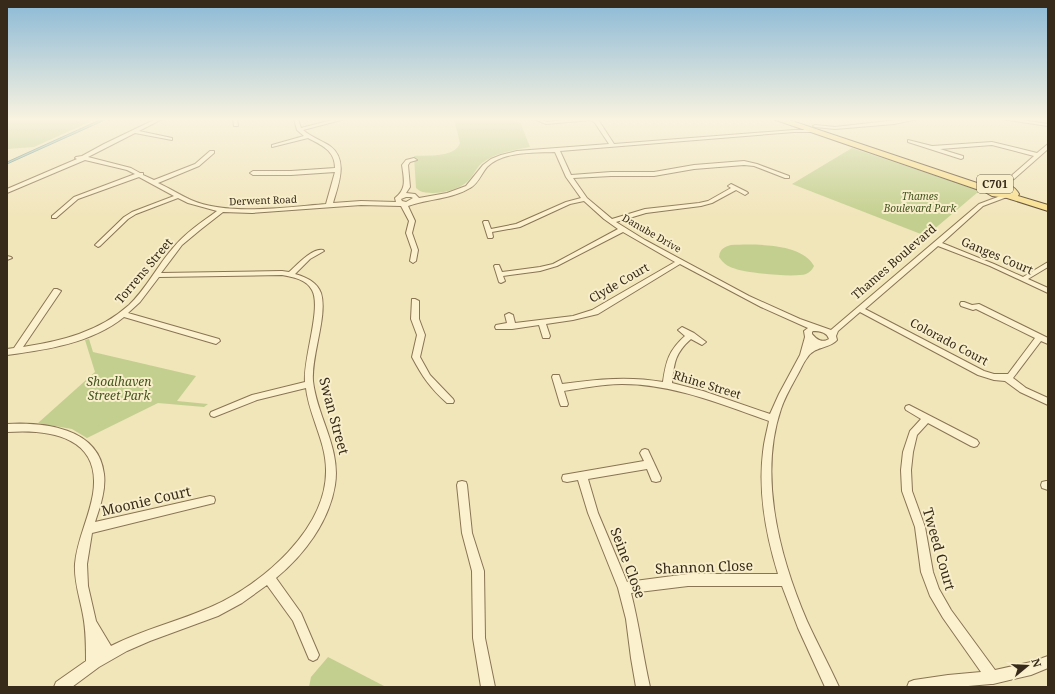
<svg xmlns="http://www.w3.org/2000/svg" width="1055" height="694" font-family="'Noto Serif',serif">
<rect width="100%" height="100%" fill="#f1e5ba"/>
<path fill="#c3cf8e" d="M7,119H96L34,147L7,149Z
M454,119H504L520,122L530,147C515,150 498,152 485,161C476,166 474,176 467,182C457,191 433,196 420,191L416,188L414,156C426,155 455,158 460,143Z
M852,148L975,189L978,192L926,236L792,184Z
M731,245C755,244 802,243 814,266C812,270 810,272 806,274C794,278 745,273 733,268C727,266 723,263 719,257C720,249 724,247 731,245Z
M89,339L93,352L196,376L177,401L208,404L204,407L158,403L87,438L72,429L38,423L95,372L85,340Z
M328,657L386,687H309L311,677Z"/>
<path fill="#9fc1ba" stroke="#668f88" d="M102,119H107L7,164V162Z"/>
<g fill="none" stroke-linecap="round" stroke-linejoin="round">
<g stroke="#897453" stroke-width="2">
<path id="street" d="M156,119H162L139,131L172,138V140L135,133L88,157L131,168L140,173H143V175L154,180L195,164L210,151H214V153L199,166L158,183C169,188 180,195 191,200C228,216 287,207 326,204L335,172L291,175H253L250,173L253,171H291L335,168C335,150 321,145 308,138L272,147V145L304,136L297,130L294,119H298L301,128L336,119H345L303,130C311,137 321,140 330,146C349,160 338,185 333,203L361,201L396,202L395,198C407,189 404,179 402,165L406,160L414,158L417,160L410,162L408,165L410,187L406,193L415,194L419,198L447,193L466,186L483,165L491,159L501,155L517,151L609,144L595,123L591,120L546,124L534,119H541L547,122L571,119H596L599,121L614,144L794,130H815V131L813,132H794L560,151L571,175L611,172H654L694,165L744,161L757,164L789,176V178H785L754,166L744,165L694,169L654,176H611L573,178L587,198L612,219L645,209L699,203L708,201L731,188L728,186L731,184L747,192L748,193L745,195L736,190L712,203L701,206L646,213L616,222L645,240L749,296L800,319L831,330L979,204L1003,195H1007V197L983,206L942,243L994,264L1023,277L1048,262V267L1028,279L1048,288V293L990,266L938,246L865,309L984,371L994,374H1008L1035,338L976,309L973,310L961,306L960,304L961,302H964L972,305L979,304L1048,338V344L1041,341L1013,378L1026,388L1048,398V405L1020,392L1005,381L994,380L978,375L860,312L838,331L836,336L837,340C829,349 814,346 807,358C803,363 801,369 798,374C792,385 785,397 781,409C758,477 780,558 807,621C817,643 829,665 839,687H825L798,628L782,586H688L631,593C639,624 643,656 650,687H636L631,658L626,619L618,588L588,513L578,480L567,482L563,481L562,478L563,475L644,461L640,453L642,450L645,449L648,450L661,478L660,481L656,482L652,481L647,469L588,479L598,513L627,582L688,574H778C766,535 758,493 763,452C764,441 767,431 769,421C721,404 673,384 622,384C603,384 583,388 564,391L568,404L567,406H561L560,404L552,377L553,375H559L562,384C597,379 629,376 663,382C666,361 669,350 685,336L678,330L682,327L694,333L706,342L702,345L691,339C675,353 674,363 672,383L703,391L770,414L779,394L800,355L805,337L804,331L808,328L761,307L680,264L598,314L573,320L546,324L550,336L549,338H543L539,325L512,329H496L495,327L496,325L507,323L505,315L509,313L513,315L515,323L573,316L592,310L675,262L623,232L557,266L540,271L503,276L505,281L501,283L499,282L494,266L495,265H499L502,272L540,267L553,264L618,229L604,219L584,201L570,204L520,227L492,232L493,237L492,238H488L483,222L484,221H488L491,229L516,224L566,202L581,198L566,177L555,152C534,153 503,151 487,167C481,174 478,184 470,188C452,199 427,199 408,206L415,221L412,233L418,250L416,261L413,263L410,261L412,250L406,233L409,221L401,206L361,205L252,213L223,212L200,230L182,245L161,273L282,271L289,272C297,265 312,248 323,250L324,251L310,259L295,274C306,277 317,282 321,293C328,316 311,355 313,381C317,417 341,448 335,485C329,522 304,555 276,578L301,613L319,655L317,659L313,661L309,659L293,621L267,585L242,603L218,616L150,641L127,651L99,667L72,687H54L56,682L86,661C86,646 86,630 83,615C80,598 74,582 75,564C77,540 89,518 93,494C102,437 51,429 7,432V424C43,422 99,427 104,474C106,490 100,507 95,522L210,496L214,497L215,500L214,503L210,504L92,533L87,564L88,586L96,621L111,646C144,629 180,621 213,606C262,584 327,529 326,470C326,441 309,416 306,388L257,400L214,417L211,416L210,414L211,412L252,395L305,382C303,359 322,307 312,290C306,279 293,277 282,275L159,277L140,302L128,313L219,339L220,341L216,344L124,317C92,343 46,350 7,355V349L14,348L54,289H57L61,291L23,347C61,341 99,332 129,305C147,288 157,266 173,248C185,233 202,222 217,211L188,203L178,198L136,214L128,219L100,246L98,247L95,245L96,244L124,217L132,212L174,196L139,177L78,199L56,218H52V216L74,197L135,174L127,170L85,160L7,193V189L77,159L75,158L76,157L82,156L104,144ZM406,197H411L413,198L406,202L402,201L401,199ZM813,331C820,331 827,332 829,339C822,343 817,340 812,334V332Z
M233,119H237L238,126H234Z
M906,119H918L894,124L835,129L815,127L813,126L815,125L835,127Z
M1001,119H1016L1048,124V126Z
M908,140L932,146L992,142L1037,153L1048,144V149L1014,179L994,186L991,184L992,183L1010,177L1034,156L992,145L940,149L963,156V158L961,159L908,142Z
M7,256L11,257L12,258L7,260Z
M412,299H415L419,301V319L425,335L420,357L430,375L453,399L454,401L453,403H447C430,388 422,376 412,357L417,335L411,319Z
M909,405L977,440L979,443L977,446L974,447L971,446L928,423L917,435L913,452L911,470L912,491L925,527L933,572L939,589L951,610L995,670L1031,662L1048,656V668L1031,675L993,684H991L957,687H907L909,682L914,680L948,675L981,672L943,618L930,596L921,572L915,527L902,491L901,470L903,452L910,431L921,419L906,410L905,408L906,406Z
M462,481L466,482L467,485L472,533L484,571L485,638L495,687H481L473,638L472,571L462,533L457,485L458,482Z
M1046,481H1048V490L1042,488L1041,485L1042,482Z"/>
</g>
<g stroke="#564129" stroke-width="2">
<path id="primary" d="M773,119H786L983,185L988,181C1000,181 1013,183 1019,194L1018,196L1048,205V211L1007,198L992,196L985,192ZM992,186L1000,187L1009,193L998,192Z"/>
</g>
<use href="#street" fill="#fcf1ce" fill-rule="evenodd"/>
<use href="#primary" fill="#f9df8d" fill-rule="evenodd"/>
</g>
<linearGradient id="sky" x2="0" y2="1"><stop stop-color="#8bb9d6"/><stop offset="0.55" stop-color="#f9f3e0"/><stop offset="1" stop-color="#f9f3e0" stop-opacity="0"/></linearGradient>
<rect width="1055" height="217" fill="url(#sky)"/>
<g text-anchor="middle" stroke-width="4" stroke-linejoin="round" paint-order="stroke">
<g font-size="10" font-style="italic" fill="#43551f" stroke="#f8eeca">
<text x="920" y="200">Thames<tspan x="920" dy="12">Boulevard Park</tspan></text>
</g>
<g font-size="10" fill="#372a1a" stroke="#f8eeca">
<text transform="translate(263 200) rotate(-2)" y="4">Derwent Road</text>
<text transform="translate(652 233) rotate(30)" y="4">Danube Drive</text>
</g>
<rect fill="#f8eeca" stroke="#71654f" stroke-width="1" x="977" y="175" width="36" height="18" rx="3"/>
<g font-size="11" font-weight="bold" fill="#372a1a">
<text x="995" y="188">C701</text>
</g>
<g font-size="12" fill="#372a1a" stroke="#f8eeca">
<text transform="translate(997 256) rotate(23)" y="4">Ganges Court</text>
<text transform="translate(894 262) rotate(-41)" y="4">Thames Boulevard</text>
<text transform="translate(144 271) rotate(-50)" y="4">Torrens Street</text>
<text transform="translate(619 283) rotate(-30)" y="4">Clyde Court</text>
<text transform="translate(949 342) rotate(28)" y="4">Colorado Court</text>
<text transform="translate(707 385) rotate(17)" y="4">Rhine Street</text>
</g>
<g font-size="12" font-style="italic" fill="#43551f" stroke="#f8eeca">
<text x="119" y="386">Shoalhaven<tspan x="119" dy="14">Street Park</tspan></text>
</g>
<g font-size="14" fill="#372a1a" stroke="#f8eeca">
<text transform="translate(334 416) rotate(75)" y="5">Swan Street</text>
<text transform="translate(146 501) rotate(-13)" y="5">Moonie Court</text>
<text transform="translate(939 549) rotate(74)" y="5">Tweed Court</text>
<text transform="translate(628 563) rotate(69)" y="5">Seine Close</text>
<text transform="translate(704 567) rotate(-2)" y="5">Shannon Close</text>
</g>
</g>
<rect width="1055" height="694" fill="none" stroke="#372a1a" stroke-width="16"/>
<g transform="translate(1027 666) rotate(72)" stroke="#f8eeca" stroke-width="3" paint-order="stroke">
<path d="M0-3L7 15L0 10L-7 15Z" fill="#372a1a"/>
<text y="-6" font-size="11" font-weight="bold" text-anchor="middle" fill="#372a1a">N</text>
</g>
</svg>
